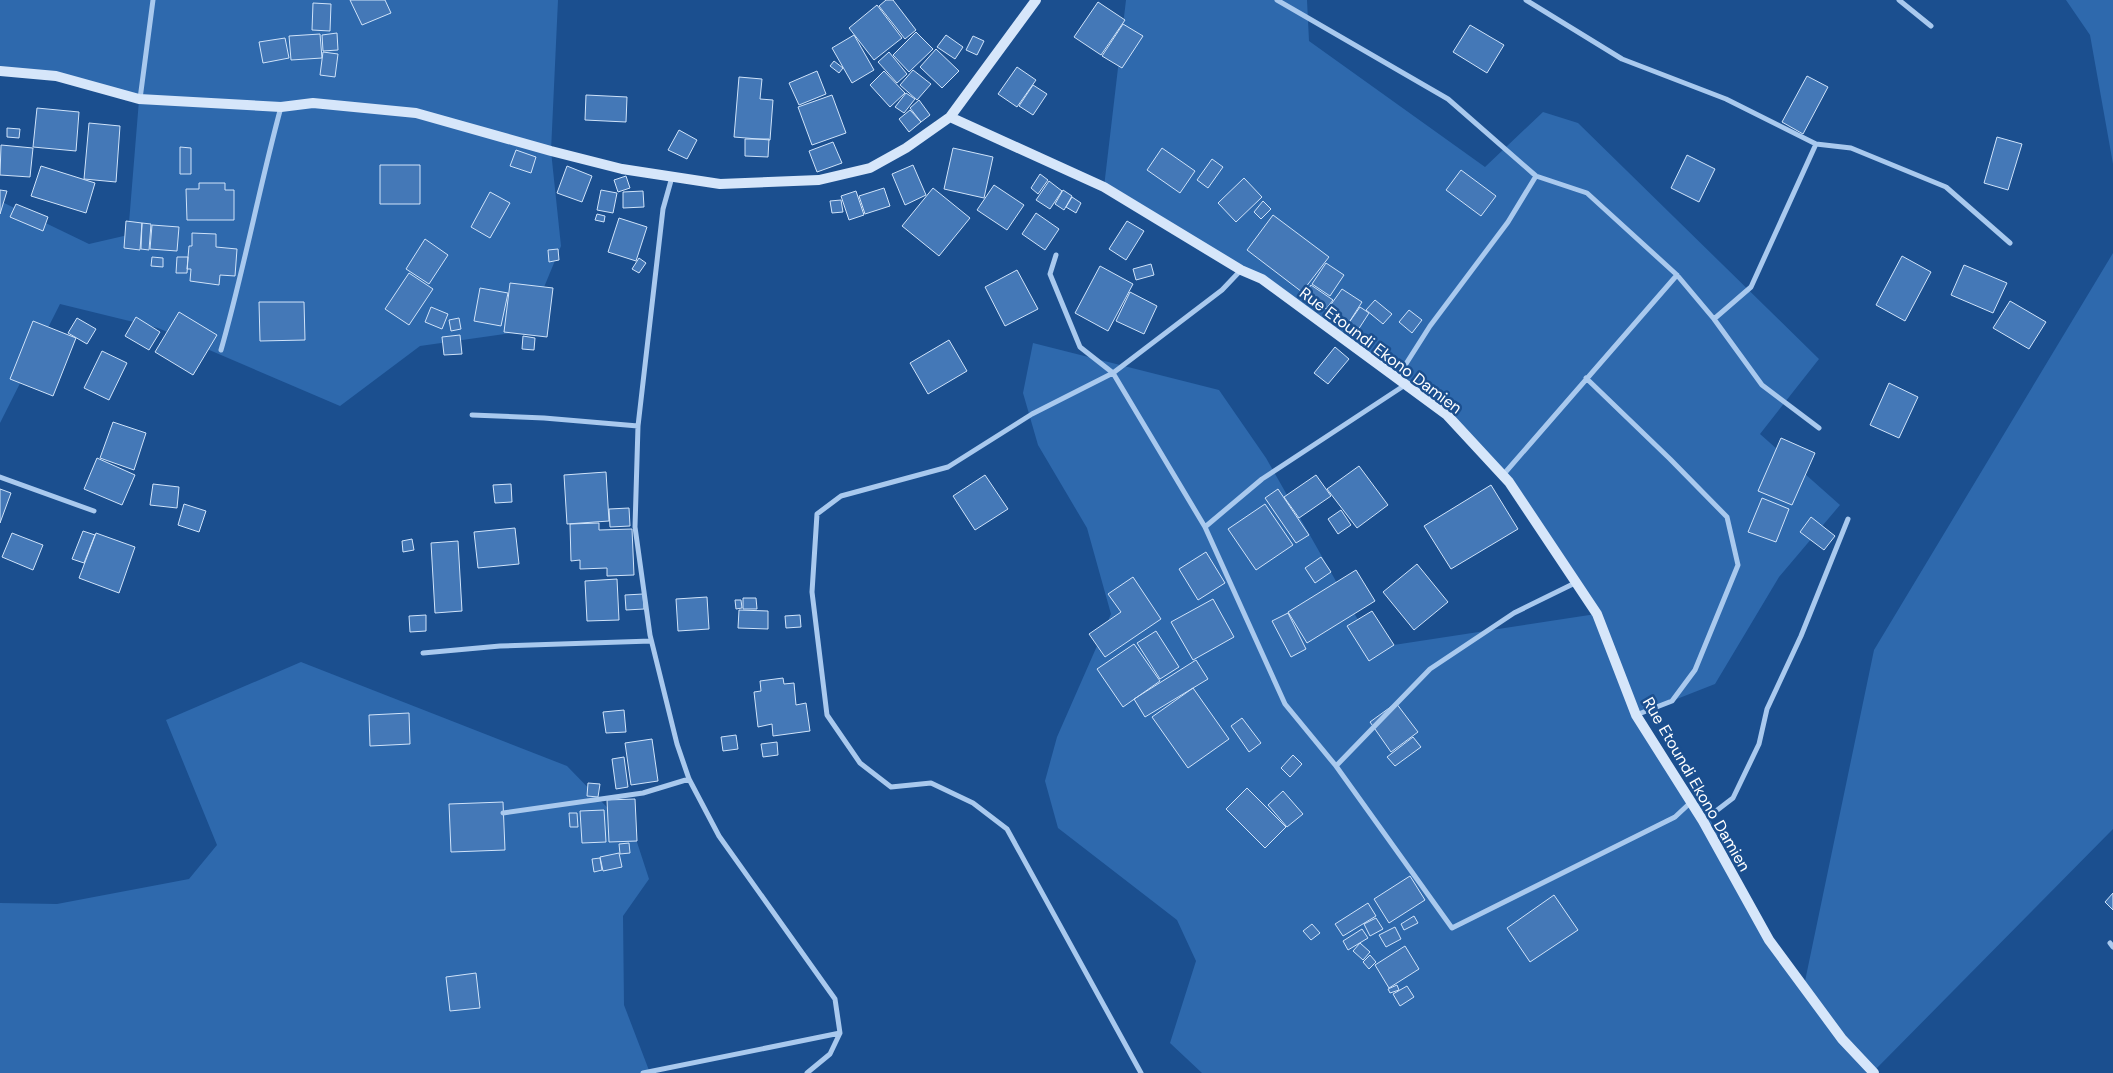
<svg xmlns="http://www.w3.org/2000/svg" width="2113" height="1073" font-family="'DM Sans',sans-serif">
<rect width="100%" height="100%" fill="#1b4f8f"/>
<path fill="#2e69ad" d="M0,0H558L551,151L561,246L526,331L420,346L340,406L158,328L60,304L0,423V201L89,244L128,235L139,100L56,76L0,71Z
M1126,0H1307L1309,41L1485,167L1543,112L1578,123L1819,359L1760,434L1840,505L1779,577L1715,684L1636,715L1710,819L1769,940L1804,986L1874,650L2113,253V829L1873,1072L1874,1073H1202L1170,1043L1196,961L1177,920L1058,828L1045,781L1057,737L1111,614L1087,528L1038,445L1023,393L1033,343L1219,390L1266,458L1374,648L1596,614L1509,482L1447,415L1262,279L1104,187Z
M2066,0H2113V164L2090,35Z
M301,662L567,766L635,836L649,879L623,916L624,1005L650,1073H0V903L57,904L189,879L217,845L166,720Z"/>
<path fill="#4478b7" stroke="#cfe3fa" d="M350,0H385L391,13L362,25Z
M886,0H893L916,30L905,39L879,6Z
M1098,2L1125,20L1101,55L1074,37Z
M313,3L331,4L330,31L312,30Z
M877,5L902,38L874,60L849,28Z
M1123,24L1143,36L1122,68L1102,56Z
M1470,25L1504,45L1487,73L1453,52Z
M916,32L933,49L909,72L893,55Z
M337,33L338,50L323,51L322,35Z
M320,34L322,58L291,60L289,36Z
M854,35L874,70L852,83L832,48Z
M946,35L963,47L955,59L937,47Z
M973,36L984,41L977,55L966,50Z
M285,38L289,58L263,63L259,42Z
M936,49L959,71L942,88L920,67Z
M323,52L338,54L335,77L320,75Z
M889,52L907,74L897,83L878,62Z
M834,61L843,68L839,73L830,66Z
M1017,67L1036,80L1017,107L998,94Z
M913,70L931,84L917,100L900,85Z
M817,71L826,94L799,105L789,83Z
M884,71L905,93L890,107L870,85Z
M1807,76L1828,87L1803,134L1782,122Z
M739,77L762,79L760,99L773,100L770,140L734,137Z
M1033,85L1047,94L1033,115L1019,106Z
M906,93L915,99L904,113L895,107Z
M586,95L627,97L626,122L585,120Z
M832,95L846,133L812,145L798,107Z
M919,100L930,115L921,122L910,108Z
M37,108L79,112L76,151L33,147Z
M910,110L921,122L909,132L899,119Z
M89,123L120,126L116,182L84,179Z
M7,128L20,129L19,138L7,137Z
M679,130L697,140L687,159L668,150Z
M1997,137L2022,144L2008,190L1984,183Z
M745,139H769L768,157L745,156Z
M833,142L842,163L817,172L809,151Z
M1,145L33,148L30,177L0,175Z
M180,147L191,148V174H180Z
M953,148L993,157L984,198L944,189Z
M1162,148L1195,171L1180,193L1147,170Z
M516,150L536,157L531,173L510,166Z
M1687,155L1715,169L1699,202L1671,188Z
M1212,159L1223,167L1208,188L1197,180Z
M380,165H420V204H380Z
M913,165L926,195L905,205L892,174Z
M41,166L95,183L86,213L31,196Z
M567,166L592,176L582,202L557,193Z
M1461,170L1496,196L1481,216L1446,190Z
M1040,174L1048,180L1038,194L1031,188Z
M626,176L630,188L618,192L614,180Z
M1244,178L1262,197L1236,222L1218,203Z
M1049,181L1062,191L1050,209L1036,200Z
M199,183H225V190H234V220H187L186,189H199Z
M994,185L1024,205L1007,230L977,210Z
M884,188L890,206L865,214L859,196Z
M933,188L970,218L939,256L902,226Z
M0,190L7,191L0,214Z
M601,190L617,193L613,213L597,210Z
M1063,190L1072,196L1064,210L1055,204Z
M643,191L644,207L623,208V192Z
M856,191L864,215L849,220L841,196Z
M490,192L510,203L490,238L471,227Z
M1072,197L1081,203L1076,213L1066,207Z
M841,200L843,212L832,213L830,201Z
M1263,201L1271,209L1261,219L1254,212Z
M16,204L48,217L43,231L10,217Z
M1036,213L1059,229L1045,250L1022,234Z
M597,214L605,216L604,222L595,220Z
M1273,215L1329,257L1302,292L1247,250Z
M619,218L647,227L636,261L608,252Z
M126,221L142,223L140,250L124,248Z
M1127,221L1144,231L1126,260L1109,249Z
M142,223L151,224L149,250L141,249Z
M152,225L179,227L177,251L150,249Z
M192,233L216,234V247L237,249L235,276L220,275L219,285L190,281L191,269H187L189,246H192Z
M425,239L448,255L429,284L406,269Z
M558,249L559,260L549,262L548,250Z
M1902,256L1931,272L1905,321L1876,305Z
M152,257L163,258V267L151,266Z
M177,257H188L187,273H176Z
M639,258L646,263L639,273L632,269Z
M1326,263L1344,275L1330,296L1312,284Z
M1151,264L1154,275L1136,280L1133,269Z
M1964,265L2007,283L1993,313L1951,295Z
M1100,266L1133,284L1108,331L1075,313Z
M1017,270L1038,309L1005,326L985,287Z
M409,273L433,289L409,325L385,309Z
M510,283L553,288L547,337L504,332Z
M1311,285L1333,300L1326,309L1305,294Z
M480,288L508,293L501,326L474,321Z
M1342,289L1362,302L1348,324L1327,310Z
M1130,292L1157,306L1144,334L1116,321Z
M1375,300L1392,314L1383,324L1366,310Z
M2010,301L2046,322L2029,349L1993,328Z
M259,302H304L305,340L260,341Z
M431,307L448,314L442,329L425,322Z
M1360,307L1369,313L1358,330L1348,324Z
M1409,310L1422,320L1412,333L1399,322Z
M179,312L217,335L193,375L155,352Z
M136,317L160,332L149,350L125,336Z
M77,318L96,329L87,344L68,333Z
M459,318L461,329L451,331L449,320Z
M33,321L76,338L53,396L10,379Z
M460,335L462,354L444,355L442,337Z
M523,336L535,338L534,350L522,349Z
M949,340L967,371L928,394L910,363Z
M1335,347L1349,359L1328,384L1314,373Z
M102,351L127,363L109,400L84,388Z
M1889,383L1918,397L1899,438L1870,425Z
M113,422L146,433L134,470L100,458Z
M1781,438L1815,453L1792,505L1758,491Z
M97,458L135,475L122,505L84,489Z
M1359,466L1388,505L1357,528L1327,489Z
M606,472L609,521L567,524L564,475Z
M985,475L1008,509L975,530L953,496Z
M1316,475L1331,496L1299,518L1284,497Z
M153,484L179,487L177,508L150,505Z
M511,484L512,502L495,503L493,485Z
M1491,485L1518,529L1451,569L1424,526Z
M0,489L11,493L0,523Z
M1278,489L1309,535L1296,543L1265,498Z
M1762,498L1789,509L1776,542L1748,532Z
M184,504L206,511L199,532L178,525Z
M1265,504L1293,545L1256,570L1228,529Z
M629,508L630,526L610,527L609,509Z
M1341,510L1351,525L1338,534L1328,519Z
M1811,517L1835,536L1824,550L1800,532Z
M599,523V530L632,529L634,575L607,576V568L580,569V560L571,561L570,524Z
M515,528L519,564L478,568L474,532Z
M83,531L95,535L84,563L72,559Z
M12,533L43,545L33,570L2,557Z
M96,533L135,547L119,593L79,578Z
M412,539L414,550L403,552L402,541Z
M458,541L462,611L435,613L431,543Z
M1206,552L1225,583L1198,600L1179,569Z
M1321,557L1331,572L1315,583L1305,568Z
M1417,564L1448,602L1414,630L1383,592Z
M1356,570L1375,601L1307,643L1288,612Z
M1133,577L1161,619L1105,657L1089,634L1121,612L1108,594Z
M617,579L619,620L587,621L585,581Z
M643,594L644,609L626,610L625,595Z
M707,597L709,629L678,631L676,599Z
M743,598H756L757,609H743Z
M1213,599L1234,637L1193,660L1171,622Z
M735,600H741L742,608L736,609Z
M739,610L768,611V629L738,628Z
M1372,611L1394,645L1369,661L1347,626Z
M1288,613L1306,649L1291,657L1272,621Z
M426,615V631L410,632L409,616Z
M800,615L801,627L786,628L785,616Z
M1156,631L1179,667L1160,679L1137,643Z
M1134,644L1160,681L1123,707L1097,669Z
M1196,660L1208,679L1145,717L1134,699Z
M783,678L784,684L794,683L796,705L806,703L810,731L773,736L772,724L758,727L754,692L761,691L760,681Z
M1193,688L1229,739L1188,768L1152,717Z
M1396,703L1418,732L1391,752L1370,722Z
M624,710L626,732L606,733L603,712Z
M409,713L410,744L370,746L369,715Z
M1242,718L1261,743L1249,752L1231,726Z
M736,735L738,749L723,751L721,737Z
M1413,737L1421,747L1395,766L1387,757Z
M652,739L658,781L631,785L625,743Z
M777,742L778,755L763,757L761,744Z
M1293,755L1302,764L1290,777L1281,768Z
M624,757L628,787L616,789L612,759Z
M588,783L600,784L598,797L587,796Z
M1247,788L1286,827L1265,848L1226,809Z
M1283,791L1303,814L1287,827L1268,805Z
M635,799L637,841L609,842L607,800Z
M503,802L505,850L451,852L449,804Z
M604,810L606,842L582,843L580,811Z
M569,813H577L578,827H570Z
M629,843L630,853L620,854L619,844Z
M619,853L622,867L603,871L600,857Z
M600,858L602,870L594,872L592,859Z
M1410,876L1425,900L1389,923L1374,899Z
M2113,893V910L2105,902Z
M1554,895L1578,930L1530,962L1507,928Z
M1368,903L1376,916L1343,936L1335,924Z
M1414,916L1418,923L1404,930L1401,924Z
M1376,918L1383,929L1370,936L1364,924Z
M1312,924L1320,933L1311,940L1303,931Z
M1395,927L1401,939L1386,947L1379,935Z
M1362,929L1368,938L1348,950L1343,941Z
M1360,943L1370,952L1363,960L1353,951Z
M1405,946L1419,969L1389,988L1375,965Z
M1370,955L1376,962L1369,969L1363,962Z
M476,973L480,1008L450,1011L446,977Z
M1397,985L1399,990L1390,993L1388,989Z
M1407,986L1414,997L1400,1006L1393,994Z"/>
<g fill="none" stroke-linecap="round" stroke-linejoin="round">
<path stroke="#a9c9ee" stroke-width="5" d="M1277,0L1448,99L1536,176L1587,193L1677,275L1714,319L1762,385L1819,428
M1526,0L1622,59L1726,99L1816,144L1851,148L1946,187L2010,243
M1899,0L1931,26
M140,99L153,0
M672,177L663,209L638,426L635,527L650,635L677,744L689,779L719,836L835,999L840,1033L830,1054L807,1073
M1056,255L1050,274L1080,347L1113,373L1032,414L948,467L841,496L817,514L812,592L827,715L860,763L891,787L931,783L973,803L1007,829L1141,1073
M1241,270L1222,290L1113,373L1205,527L1285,704L1336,766L1452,928L1675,817L1690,803
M1714,319L1751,287L1816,144
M221,350C244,270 259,188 281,107
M1397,378L1430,326L1508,222L1536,176
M1586,378L1670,459L1727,517L1738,565L1695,670L1672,701L1636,715
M472,415L544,418L638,426
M1503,475L1677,275
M0,477L94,511
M1205,527L1262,479L1405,385
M423,653L500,646L651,641
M1336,766L1430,669L1514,613L1575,583
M503,813L643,793L689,779
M1703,821L1733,798L1759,744L1767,709L1801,636L1848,519
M2110,943L2113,947
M643,1073L840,1033"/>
<path stroke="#d6e6fa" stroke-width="10" d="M0,71L56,76L139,99L281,107L313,103L416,113L551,151L622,169L720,184L819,180L870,168L906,148L950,117L1036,0
M950,117L1104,187L1241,270L1262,279L1447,415L1509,482L1597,614L1636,715L1703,821L1769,940L1842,1039L1874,1073"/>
</g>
<g text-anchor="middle" stroke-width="5" stroke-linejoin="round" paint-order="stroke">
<g font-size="16" fill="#fff" stroke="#1b4f8f">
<text transform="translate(1381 350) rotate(37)" y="6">Rue Etoundi Ekono Damien</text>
<text transform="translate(1697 784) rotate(60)" y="6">Rue Etoundi Ekono Damien</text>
</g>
</g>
</svg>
